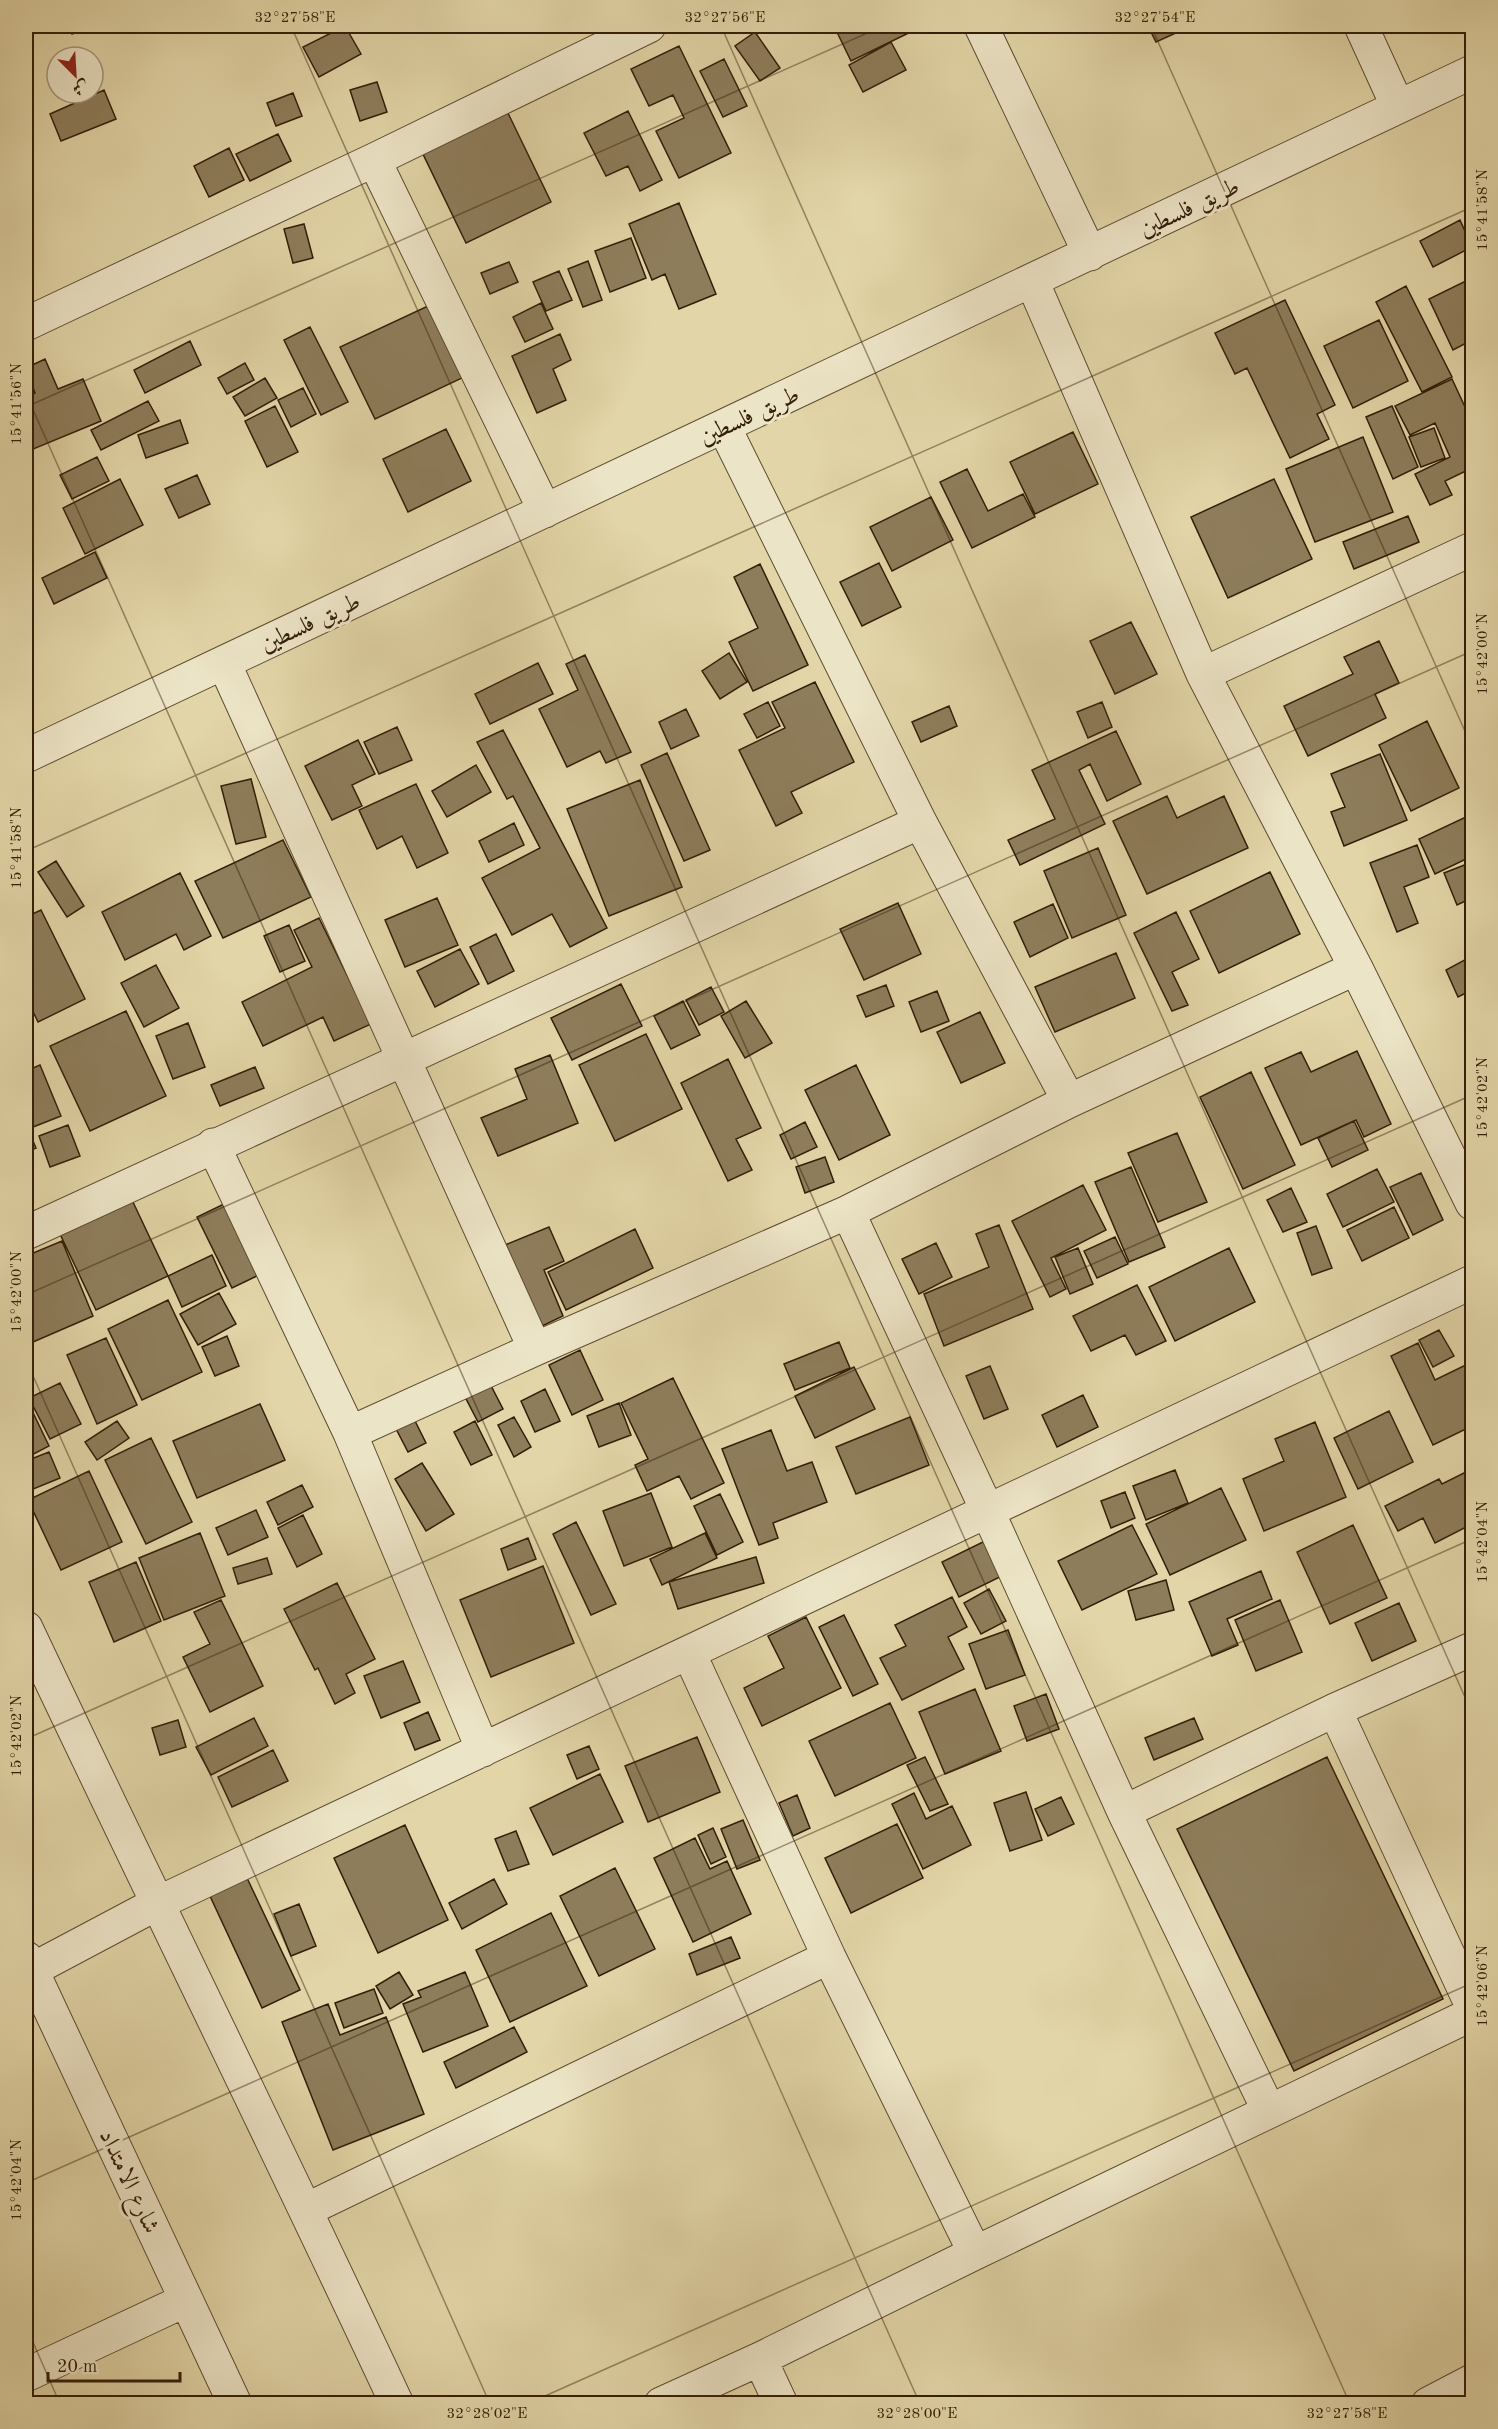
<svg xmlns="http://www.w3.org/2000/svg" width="1498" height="2429" font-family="'Old Standard TT',Amiri,serif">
<rect width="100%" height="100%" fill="#e2d5a7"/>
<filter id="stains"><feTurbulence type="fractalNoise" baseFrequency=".00333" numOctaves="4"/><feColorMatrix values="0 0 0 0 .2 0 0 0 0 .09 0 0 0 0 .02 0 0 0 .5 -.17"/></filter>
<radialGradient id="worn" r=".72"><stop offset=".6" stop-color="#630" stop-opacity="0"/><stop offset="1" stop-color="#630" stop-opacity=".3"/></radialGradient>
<path fill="#8e7d5b" stroke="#331e08" stroke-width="1.5" d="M69,26H94L72,34Z
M345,26L361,54L319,77L303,47Z
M834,26H923L851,61Z
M1148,26H1191L1156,42Z
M755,32L780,68L760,81L735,46Z
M891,42L906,70L863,92L849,65Z
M679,46L731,153L679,178L656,131L684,118L673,95L649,106L631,69Z
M724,59L747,106L723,117L700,71Z
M377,82L387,112L360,121L350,90Z
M104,90L116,119L61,141L50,114Z
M293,93L302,116L276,126L267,103Z
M506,109L551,202L466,243L421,150Z
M628,111L662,180L640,191L628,166L606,176L584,133Z
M278,134L291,161L250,181L236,154Z
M229,148L244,180L209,197L194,166Z
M679,203L716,294L679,309L665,274L652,280L629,224Z
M1460,220L1472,247L1433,267L1420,241Z
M304,224L313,258L293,263L284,229Z
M631,238L646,278L610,292L595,251Z
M588,261L602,300L583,307L568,269Z
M509,262L518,282L490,294L481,273Z
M559,271L572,300L546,311L533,282Z
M1472,278V340L1453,350L1429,299Z
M1406,286L1452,377L1422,392L1376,302Z
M1285,300L1335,405L1317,414L1329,439L1290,458L1247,368L1235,374L1215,333Z
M541,303L553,329L525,342L513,317Z
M428,306L462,378L375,419L340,347Z
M1379,320L1408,381L1353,408L1324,346Z
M310,327L348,402L321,415L284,340Z
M560,334L571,360L553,369L566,400L537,413L512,356Z
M190,341L201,365L145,393L134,370Z
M45,359L58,389L83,379L101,421L26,452V397L35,393L26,368Z
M245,363L254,380L227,394L218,378Z
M265,378L277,398L245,416L233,397Z
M1452,379L1472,422V468L1445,481L1452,495L1430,505L1415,474L1450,457L1435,423L1410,435L1395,406Z
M303,388L316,414L291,427L278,400Z
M148,401L159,421L101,450L91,430Z
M275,406L298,452L267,467L245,421Z
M1392,406L1418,467L1393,479L1366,417Z
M180,420L188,443L146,458L138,435Z
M1434,428L1445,458L1421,467L1409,437Z
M446,429L471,481L408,512L383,459Z
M1073,432L1098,484L1035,514L1010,462Z
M1363,437L1393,512L1315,542L1286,469Z
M97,457L109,481L72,499L60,475Z
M967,469L988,511L1023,494L1035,517L972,548L940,482Z
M197,475L210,504L179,518L165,489Z
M120,479L143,525L85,554L63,508Z
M1274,479L1312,559L1228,598L1191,517Z
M931,497L953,540L892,571L870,527Z
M1408,516L1419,542L1354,569L1343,542Z
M95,552L107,578L54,604L42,578Z
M879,563L901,607L862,626L840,582Z
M760,564L808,665L753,691L729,642L758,628L734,577Z
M1131,622L1157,674L1115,694L1090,641Z
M1379,641L1399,683L1375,694L1386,718L1308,756L1284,706L1353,674L1344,657Z
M729,653L747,682L720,699L702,671Z
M585,655L631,752L606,763L600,751L567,767L539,709L578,690L566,664Z
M538,663L553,694L490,724L475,694Z
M815,682L854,762L791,792L802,813L776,826L739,750L785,728L772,702Z
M768,702L780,726L757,738L744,714Z
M1102,702L1112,727L1088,738L1077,712Z
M949,706L957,726L921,742L912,722Z
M686,709L699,736L671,749L659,722Z
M1427,721L1459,788L1411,811L1379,745Z
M397,727L412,760L379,774L364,742Z
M503,730L607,928L570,947L552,914L512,935L482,878L540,848L513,796L507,799L477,742Z
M1116,731L1141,784L1107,801L1090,764L1079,770L1105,824L1020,865L1008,840L1055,819L1032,770Z
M358,740L375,774L352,785L362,806L332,820L305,766Z
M667,753L710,850L684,861L641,765Z
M1380,754L1407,820L1344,846L1331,812L1345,807L1331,774Z
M476,765L491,792L447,817L432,791Z
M251,779L266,837L236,844L221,786Z
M640,780L682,887L609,916L567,809Z
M416,784L448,853L417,868L402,836L377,849L359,810Z
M1167,796L1177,818L1224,796L1248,848L1147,894L1113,821Z
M1468,816L1472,826V868L1468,858L1435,874L1419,839Z
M514,823L524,845L489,862L479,841Z
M283,840L311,897L223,938L195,881Z
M1417,845L1429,877L1404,887L1418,923L1397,932L1370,863Z
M1098,848L1126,915L1072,938L1044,871Z
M56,861L84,906L67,917L38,872Z
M1467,864L1472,877V898L1457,905L1444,873Z
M1270,872L1300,934L1219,973L1190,911Z
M180,873L211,936L184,950L176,934L125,960L102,912Z
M437,898L458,945L405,967L385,920Z
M898,903L921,954L864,980L840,929Z
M1053,904L1068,938L1030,957L1014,922Z
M41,910L85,999L38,1022L26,997V917Z
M1176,912L1199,959L1172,972L1188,1005L1172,1011L1134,933Z
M319,918L371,1024L334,1041L323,1017L263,1046L242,1002L312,967L294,930Z
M289,925L305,961L280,972L264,936Z
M496,934L514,971L488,984L470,947Z
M460,949L479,984L435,1007L417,971Z
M1116,953L1135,998L1055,1032L1035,987Z
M1472,956V990L1458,997L1446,970Z
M156,965L179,1008L144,1027L121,983Z
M621,984L642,1026L572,1060L551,1018Z
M886,985L894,1006L866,1017L857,996Z
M711,987L724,1012L699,1025L686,1000Z
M937,991L949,1021L921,1032L909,1002Z
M683,1001L700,1035L671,1049L654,1016Z
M746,1001L772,1043L745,1058L721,1016Z
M126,1011L166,1096L90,1131L50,1046Z
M980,1012L1005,1063L961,1083L937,1032Z
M188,1023L205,1067L173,1079L156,1036Z
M646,1034L682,1109L615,1141L579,1065Z
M1357,1051L1391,1124L1364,1137L1356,1120L1301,1145L1265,1068L1301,1052L1311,1072Z
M550,1055L578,1123L498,1156L481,1118L527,1099L515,1069Z
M728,1059L761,1128L736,1139L752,1170L728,1181L681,1083Z
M40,1065L61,1116L28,1129L36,1148L26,1152V1071Z
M856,1065L890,1135L839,1160L805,1090Z
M255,1067L264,1088L220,1106L211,1085Z
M1251,1072L1295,1165L1243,1189L1200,1097Z
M1354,1121L1368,1150L1332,1167L1318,1138Z
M805,1122L817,1147L791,1159L780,1135Z
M68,1125L80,1156L50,1167L39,1136Z
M1177,1133L1207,1202L1158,1222L1128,1153Z
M825,1157L834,1182L805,1193L796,1167Z
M1131,1167L1165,1247L1129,1262L1095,1182Z
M1377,1169L1394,1202L1343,1227L1327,1194Z
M1421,1173L1443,1220L1413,1235L1390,1187Z
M1083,1185L1106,1230L1051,1258L1066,1289L1050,1297L1012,1221Z
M1291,1188L1307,1222L1283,1232L1267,1200Z
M132,1200L168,1276L96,1310L60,1234Z
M226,1203L261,1274L232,1288L197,1217Z
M1394,1207L1409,1238L1362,1261L1347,1230Z
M999,1225L1033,1309L944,1346L924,1294L989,1267L976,1234Z
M1316,1226L1332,1268L1312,1275L1297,1233Z
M549,1227L564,1261L544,1270L563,1316L540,1327L505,1245Z
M635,1229L653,1268L566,1310L548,1272Z
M1115,1237L1128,1264L1097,1278L1084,1251Z
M62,1241L93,1316L26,1345V1256Z
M936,1243L952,1277L919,1294L902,1259Z
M1078,1248L1093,1284L1070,1294L1055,1257Z
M1229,1248L1255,1302L1175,1341L1149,1287Z
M212,1255L226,1286L182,1307L168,1276Z
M1137,1285L1166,1341L1136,1355L1125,1335L1091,1351L1073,1316Z
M219,1293L236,1324L198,1345L180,1314Z
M168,1300L202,1372L142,1400L108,1329Z
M1439,1330L1454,1356L1433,1367L1419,1340Z
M227,1336L239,1366L215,1376L202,1347Z
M106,1338L137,1405L97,1424L67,1355Z
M839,1342L850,1368L795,1390L784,1364Z
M1418,1343L1435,1380L1472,1362V1426L1433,1445L1391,1356Z
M580,1350L603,1400L572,1415L549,1365Z
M990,1366L1008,1409L984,1419L966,1376Z
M854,1367L875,1409L815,1438L795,1396Z
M487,1378L503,1409L478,1422L462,1391Z
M673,1378L724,1483L691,1499L679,1476L647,1491L635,1465L648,1459L621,1403Z
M60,1383L81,1424L50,1439L29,1398Z
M545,1389L560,1421L535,1432L521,1401Z
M1083,1395L1098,1427L1057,1447L1042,1415Z
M26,1398L49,1446L26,1458Z
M619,1403L631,1435L599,1447L587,1416Z
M260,1404L285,1460L197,1498L173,1441Z
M410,1411L426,1443L408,1452L392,1421Z
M1389,1411L1413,1462L1358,1489L1334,1438Z
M514,1417L531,1447L514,1457L498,1425Z
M910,1417L929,1465L856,1494L836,1447Z
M117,1421L129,1438L97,1460L85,1442Z
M475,1421L492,1455L471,1465L454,1432Z
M1315,1422L1346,1497L1264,1531L1243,1479L1284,1461L1275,1439Z
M771,1430L787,1471L812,1462L827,1502L773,1523L778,1538L759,1545L722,1449Z
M151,1438L192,1522L146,1544L105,1460Z
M49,1452L60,1478L26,1492V1461Z
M422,1463L454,1514L426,1531L395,1479Z
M1472,1469V1524L1435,1543L1423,1518L1398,1531L1385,1506L1439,1479L1442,1484Z
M1175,1470L1188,1503L1146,1520L1133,1486Z
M89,1471L122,1542L61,1570L28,1500Z
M302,1485L313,1507L278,1525L267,1502Z
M1221,1488L1246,1540L1170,1575L1146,1524Z
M1125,1492L1135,1518L1111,1528L1101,1501Z
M651,1493L672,1547L624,1566L603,1511Z
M720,1494L743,1542L717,1555L694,1506Z
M256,1510L268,1537L228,1555L216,1528Z
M303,1515L322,1554L297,1567L278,1528Z
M576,1522L616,1604L591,1615L553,1534Z
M1132,1525L1157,1574L1082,1610L1058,1561Z
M1353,1525L1387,1598L1330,1624L1297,1552Z
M200,1533L225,1596L164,1620L139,1558Z
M705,1533L717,1558L662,1585L650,1559Z
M528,1538L536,1559L508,1570L501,1549Z
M989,1539L1006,1574L959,1597L942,1562Z
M756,1557L764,1583L678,1609L669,1582Z
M267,1558L272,1574L238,1584L233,1568Z
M136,1562L161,1621L114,1642L89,1582Z
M543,1566L574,1643L491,1677L460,1600Z
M1261,1571L1272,1599L1227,1619L1238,1645L1212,1656L1189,1602Z
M1166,1580L1174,1610L1136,1620L1128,1591Z
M337,1583L375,1659L346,1674L355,1693L335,1704L318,1668L315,1670L284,1609Z
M989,1589L1006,1621L981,1634L964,1603Z
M952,1597L967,1627L948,1637L964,1669L902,1700L880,1658L906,1646L895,1625Z
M221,1600L263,1686L210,1712L183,1657L210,1644L194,1612Z
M1280,1600L1302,1652L1256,1671L1235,1620Z
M1399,1603L1416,1641L1372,1661L1355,1623Z
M844,1615L878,1684L853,1696L819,1627Z
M806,1617L841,1688L762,1726L744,1688L784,1668L768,1636Z
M1008,1630L1025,1675L986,1689L969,1644Z
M403,1661L420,1702L381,1718L364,1676Z
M975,1689L1001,1751L945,1774L919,1712Z
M1046,1694L1059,1729L1027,1741L1014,1706Z
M890,1703L916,1758L835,1796L809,1741Z
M428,1712L440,1740L415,1750L404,1723Z
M254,1718L268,1746L211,1775L196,1747Z
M1194,1718L1203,1739L1154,1760L1145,1738Z
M178,1720L186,1747L160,1755L152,1728Z
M697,1737L720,1792L648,1822L625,1766Z
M589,1746L599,1769L577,1779L567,1755Z
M273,1750L288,1781L232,1807L218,1777Z
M925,1757L948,1804L930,1811L907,1765Z
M1327,1757L1443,1999L1294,2071L1177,1829Z
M600,1774L623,1822L553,1855L530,1808Z
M1026,1792L1042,1840L1010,1851L994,1803Z
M914,1793L926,1819L952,1806L971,1845L923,1869L892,1804Z
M797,1795L810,1828L793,1836L779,1803Z
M1061,1797L1074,1824L1048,1836L1035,1809Z
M743,1820L760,1860L737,1869L721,1829Z
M897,1824L923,1878L851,1913L825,1858Z
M405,1825L448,1920L378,1953L334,1858Z
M713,1828L726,1857L711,1864L698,1835Z
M516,1831L529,1864L508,1871L495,1839Z
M695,1838L710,1869L727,1861L751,1914L693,1942L654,1858Z
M615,1868L655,1949L599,1976L560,1896Z
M247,1878L300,1990L262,2008L210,1896Z
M494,1879L507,1904L462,1929L449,1903Z
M299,1904L316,1946L291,1956L274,1914Z
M551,1913L587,1986L510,2022L476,1950Z
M731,1937L740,1958L697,1975L689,1954Z
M399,1972L413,1995L390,2009L376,1986Z
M465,1972L488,2026L423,2052L403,2004L421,1997L418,1991Z
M374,1989L383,2013L344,2028L335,2003Z
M328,2004L340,2035L386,2017L424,2114L333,2150L282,2022Z
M514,2027L527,2052L456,2088L444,2062Z"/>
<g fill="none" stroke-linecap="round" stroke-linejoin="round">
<g stroke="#5f4c30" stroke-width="35">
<path id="minor" d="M981,26L1090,254
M1361,26L1398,107
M374,160L545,511
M1032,281L1203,674L1356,968L1472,1203
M26,324L374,160L649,26
M724,427L920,822L1069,1101
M224,663L535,1349
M1203,674L1472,549
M26,756L1472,72
M213,1145L350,1433L483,1750
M848,1212L988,1512L1124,1812L1269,2111
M26,1233L920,822
M350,1433L535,1349L848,1212L1069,1101L1356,968
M26,1628C148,1887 276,2144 397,2404
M689,1653L829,1957L975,2253
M1335,1710L1472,2006
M1124,1812L1335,1710L1472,1649
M26,1958L235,2404
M26,1973L156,1904L1472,1282
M306,2210L829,1957
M760,2359L781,2404
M26,2375L186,2300
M661,2404L760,2359L975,2253L1472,2014
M1428,2404L1472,2381"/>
</g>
<use href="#minor" stroke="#ece4c6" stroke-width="33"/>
</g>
<path fill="none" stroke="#331e08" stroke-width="1.5" stroke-opacity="0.45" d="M291,26L1350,2404M721,26L1472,1713M1151,26L1472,747M26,394L920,2404M26,407L883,26M26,851L1472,207M26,1295L1472,651M26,1360L490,2404M26,1739L1472,1095M26,2183L1472,1539M26,2326L60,2404M527,2404L1472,1983"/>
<g text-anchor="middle" stroke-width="6" stroke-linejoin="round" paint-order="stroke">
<g font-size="24" fill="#331e08" stroke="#ece4c6">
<text transform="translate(1189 207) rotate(-25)" y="8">طريق فلسطين</text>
<text transform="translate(749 415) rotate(-25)" y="8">طريق فلسطين</text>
<text transform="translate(310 622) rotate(-25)" y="8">طريق فلسطين</text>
<text transform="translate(130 2181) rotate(65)" y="8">شارع الامتداد</text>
</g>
</g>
<rect width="1498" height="2429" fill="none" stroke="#e2d5a7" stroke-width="66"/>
<g transform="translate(75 75) rotate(156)"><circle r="28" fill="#ece4c6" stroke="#a2957a" stroke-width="1.5"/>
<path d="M0-4.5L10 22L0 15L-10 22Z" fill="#8f2418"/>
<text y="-9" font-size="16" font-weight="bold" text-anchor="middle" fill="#331e08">ش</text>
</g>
<path d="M48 2372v9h132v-9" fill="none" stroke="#331e08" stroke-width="3"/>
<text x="57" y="2372" font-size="18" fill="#331e08" stroke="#ece4c6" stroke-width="4.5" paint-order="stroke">20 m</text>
<rect x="33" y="33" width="1432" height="2363" fill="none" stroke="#331e08" stroke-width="2"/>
<g font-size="15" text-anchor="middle" fill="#331e08">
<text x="295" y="22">32°27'58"E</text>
<text x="725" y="22">32°27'56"E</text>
<text x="1155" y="22">32°27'54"E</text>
<text transform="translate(1482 210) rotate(-90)" y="5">15°41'58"N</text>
<text transform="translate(16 404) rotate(-90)" y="5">15°41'56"N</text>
<text transform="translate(1482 654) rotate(-90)" y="5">15°42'00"N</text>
<text transform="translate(16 848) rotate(-90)" y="5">15°41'58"N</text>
<text transform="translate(1482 1098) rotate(-90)" y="5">15°42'02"N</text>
<text transform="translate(16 1292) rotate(-90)" y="5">15°42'00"N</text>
<text transform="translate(1482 1542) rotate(-90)" y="5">15°42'04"N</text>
<text transform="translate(16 1736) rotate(-90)" y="5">15°42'02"N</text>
<text transform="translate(1482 1986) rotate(-90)" y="5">15°42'06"N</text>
<text transform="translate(16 2180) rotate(-90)" y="5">15°42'04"N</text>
<text x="487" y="2418">32°28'02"E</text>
<text x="917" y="2418">32°28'00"E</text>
<text x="1347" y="2418">32°27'58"E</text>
</g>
<rect width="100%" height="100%" filter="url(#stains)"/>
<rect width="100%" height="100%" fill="url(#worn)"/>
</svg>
